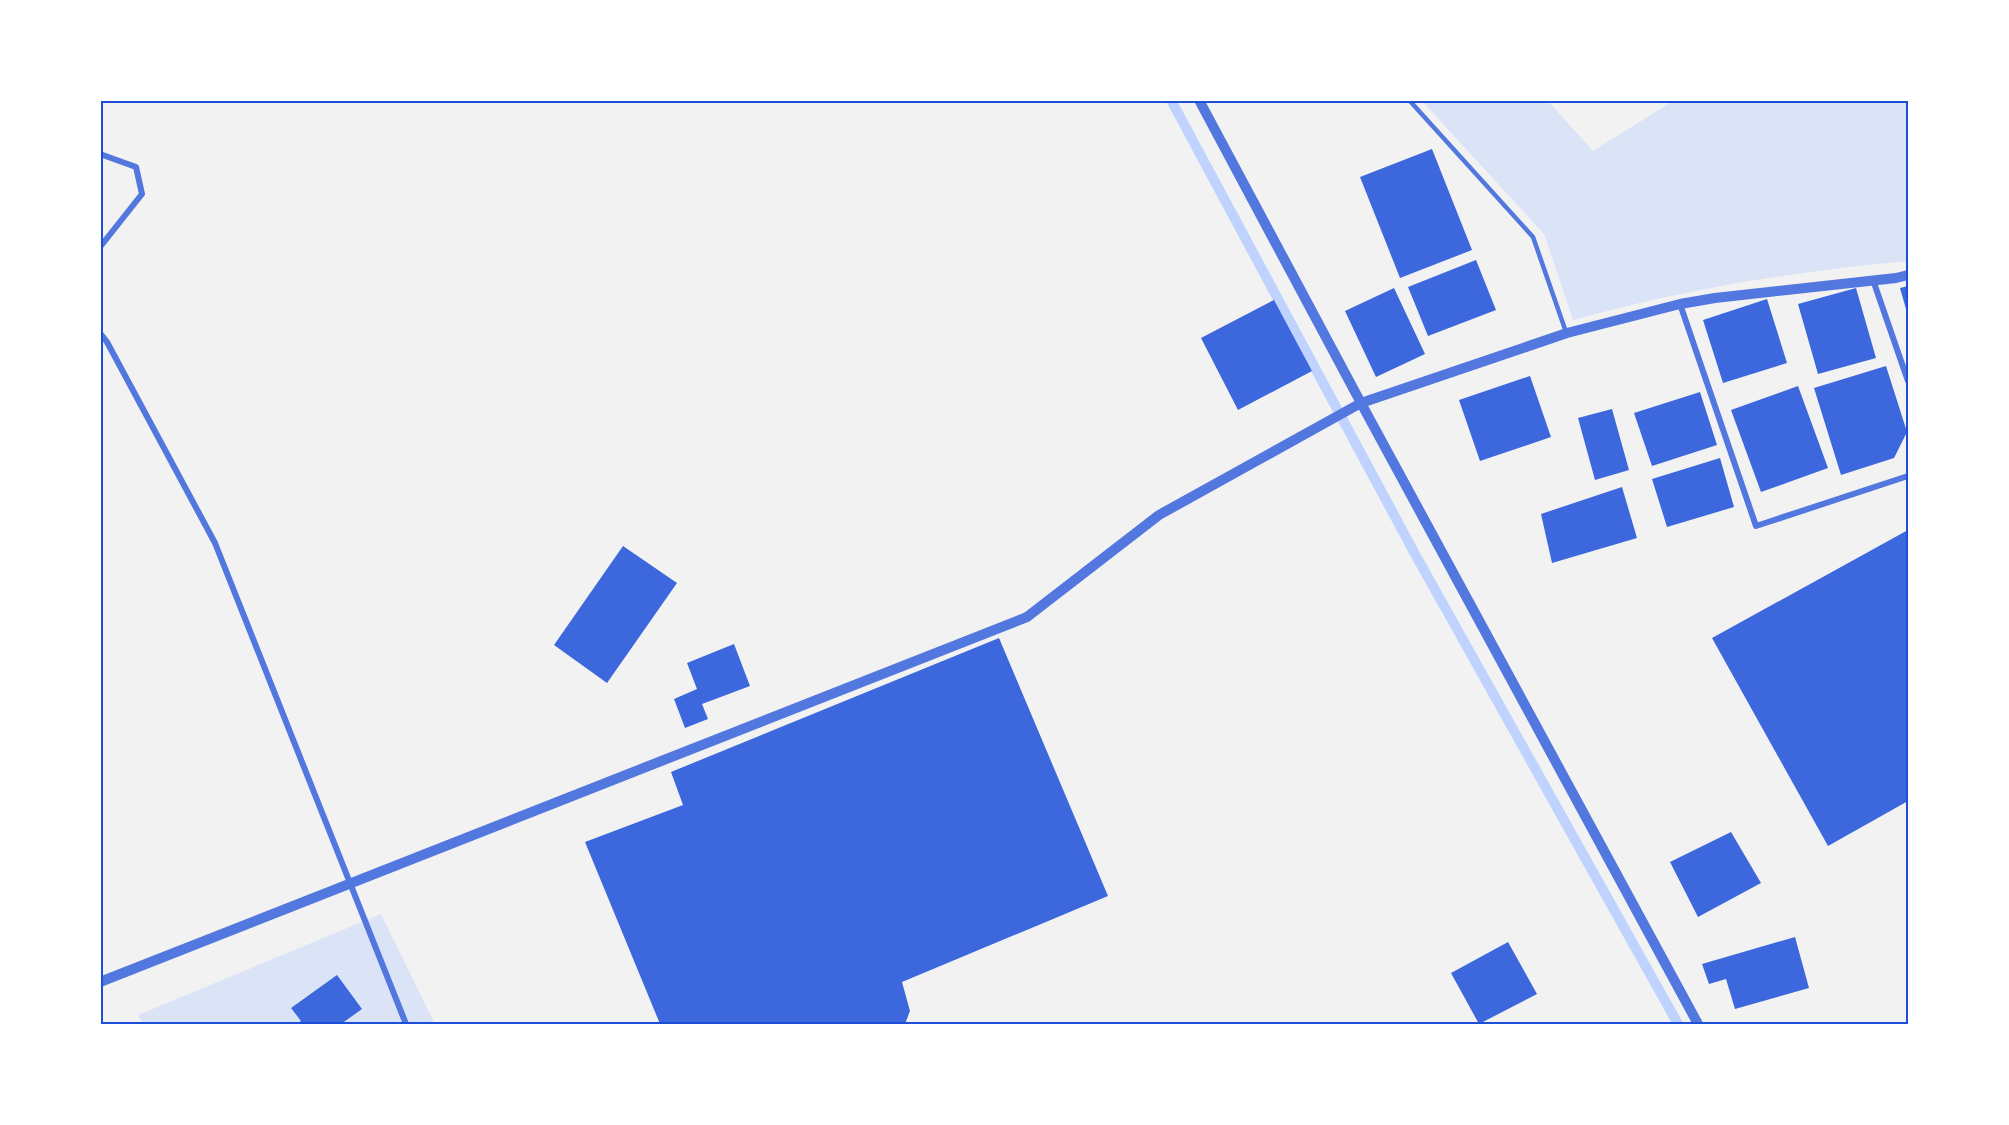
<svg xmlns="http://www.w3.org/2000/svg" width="2009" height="1125" font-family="Manrope,sans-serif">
<rect width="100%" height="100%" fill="#f2f2f2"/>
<path fill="#dbe4f7" d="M1422,101H1548L1593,151L1673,101H1908V164L1905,168L1908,172V261C1831,268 1752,279 1676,295C1641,302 1607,311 1573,320L1544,234Z
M381,914L435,1024H143L138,1015Z"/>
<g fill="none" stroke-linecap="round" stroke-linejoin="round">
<path stroke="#bfd3fe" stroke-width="10" d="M1171,100L1415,554L1678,1024"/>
</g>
<path fill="#3d67dc" d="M1432,149L1472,250L1400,278L1360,177Z
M1476,260L1496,310L1428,336L1408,287Z
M1908,286V316L1900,288Z
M1394,288L1425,354L1376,377L1345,311Z
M1856,288L1876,358L1818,374L1798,304Z
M1767,299L1787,363L1723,383L1703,320Z
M1274,300L1312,371L1238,410L1201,338Z
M1886,366L1907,432L1894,458L1841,475L1814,388Z
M1530,376L1551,437L1480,461L1459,400Z
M1798,386L1828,468L1761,492L1731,410Z
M1700,392L1717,445L1652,466L1634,413Z
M1612,409L1629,470L1595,480L1578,418Z
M1720,458L1734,507L1667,527L1652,479Z
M1622,487L1637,538L1552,563L1541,514Z
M1908,530V801L1828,846L1712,638Z
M623,546L677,583L607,683L554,645Z
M999,638L1108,896L902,982L910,1011L905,1024H660L585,842L683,805L671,772Z
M734,644L750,686L702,704L708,719L685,728L674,699L697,689L687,663Z
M1731,832L1761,883L1698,917L1670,862Z
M1795,937L1809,988L1735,1009L1726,979L1709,984L1702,964Z
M1508,942L1537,994L1479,1024L1451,973Z
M337,975L362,1009L341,1024H296L301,1021L291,1008Z"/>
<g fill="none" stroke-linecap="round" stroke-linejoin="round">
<path stroke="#5277de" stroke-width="4.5" d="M1409,100L1533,237L1566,332"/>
<path stroke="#5277de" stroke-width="6" d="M100,154L136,167L142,194L100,247
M1873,280L1908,381
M1680,304L1756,526L1908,476
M100,333L107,342L215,543L406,1024"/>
<path stroke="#5277de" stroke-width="10" d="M1199,100L1361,403L1698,1024
M100,982L1027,617L1159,515L1361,403L1567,333L1680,304L1715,298L1896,278L1908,275"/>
</g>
<rect width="2009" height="1125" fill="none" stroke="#ffffff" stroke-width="204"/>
<rect x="102" y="102" width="1805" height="921" fill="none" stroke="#1d4ed8" stroke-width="2"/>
</svg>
